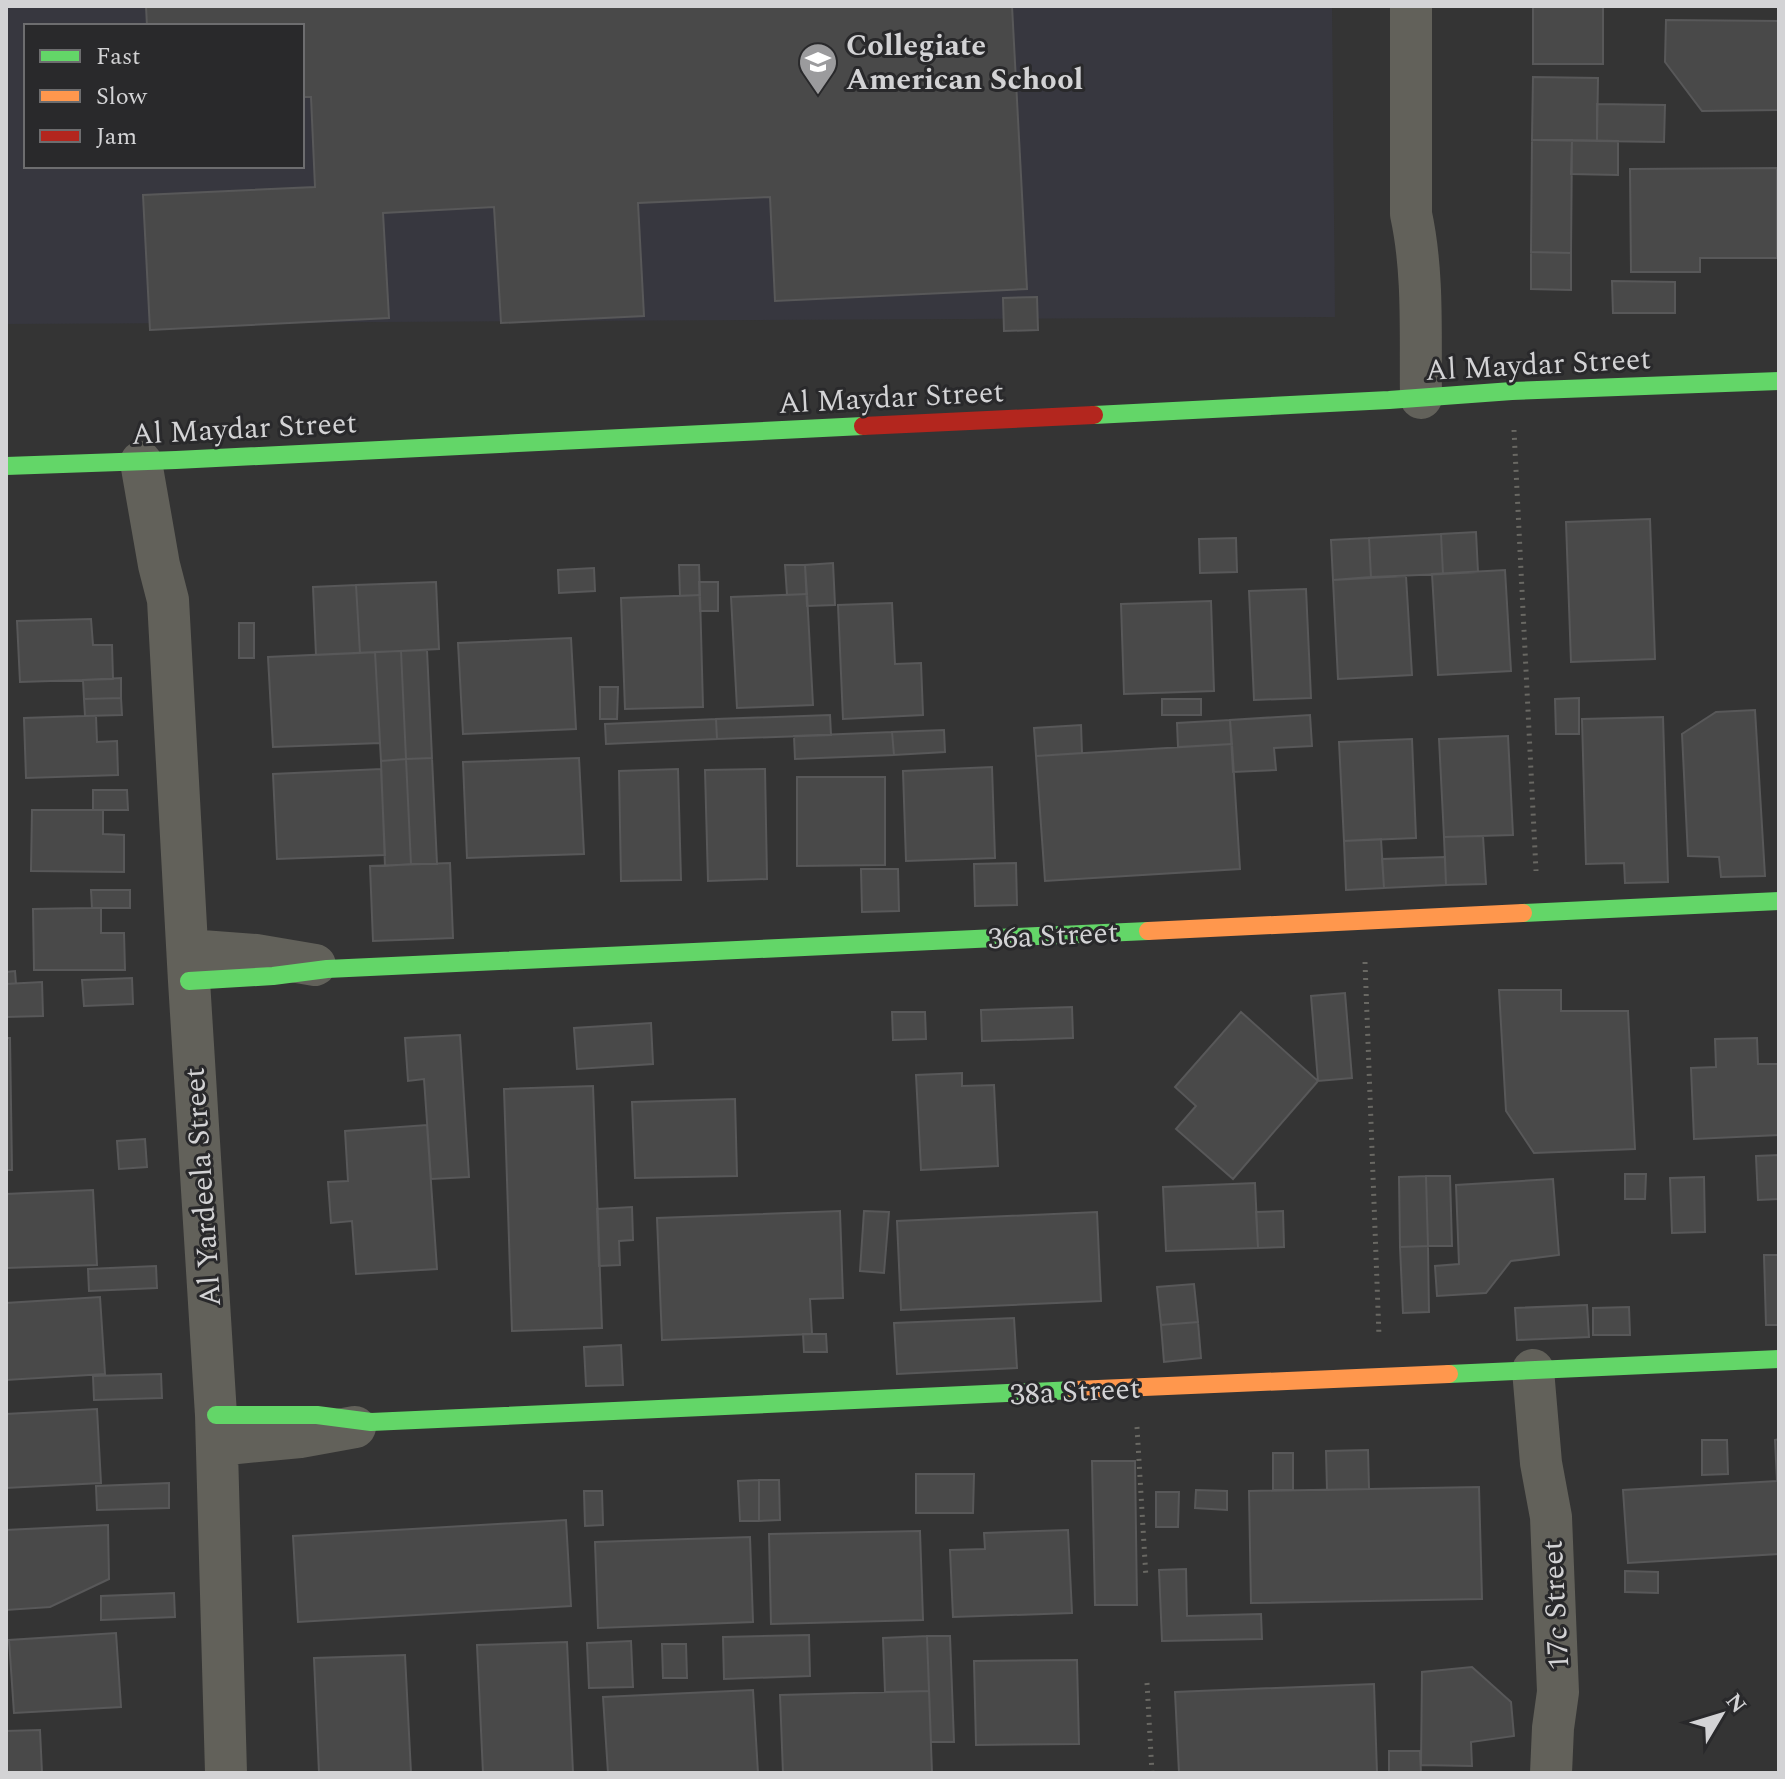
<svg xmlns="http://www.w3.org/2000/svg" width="1785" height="1779" font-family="Spectral,serif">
<rect width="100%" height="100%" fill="#343434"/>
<path fill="#37373f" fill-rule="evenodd" d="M6,6H1332L1335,317L6,324ZM26,26H302V166H26Z"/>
<path fill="#494949" stroke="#585859" stroke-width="2" d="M146,6H1012L1027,289L775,301L770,197L638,203L644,316L501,323L494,207L383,213L389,318L150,330L143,195L315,187L311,97H302V26H147Z
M1533,6H1603V64H1533Z
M1666,20L1779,21V110L1702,111L1665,62Z
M1533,77L1598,78L1597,141L1532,140Z
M1597,104L1665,105L1664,142L1597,141Z
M1532,140H1572L1571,253L1531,252Z
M1572,140L1618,141V175L1571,174Z
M1777,168V258H1700V272H1631L1630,169Z
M1531,252L1571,253V290L1531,289Z
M1612,281L1675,282V313H1613Z
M1037,297L1038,330L1004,331L1003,298Z
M1650,519L1655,659L1571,662L1566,522Z
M1476,532L1478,572L1443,574L1441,534Z
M1441,534L1443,574L1371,577L1369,538Z
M1236,538L1237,572L1200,573L1199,539Z
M1369,538L1371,577L1333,580L1331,540Z
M833,563L835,605L807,606L805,565Z
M679,565H699L700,595L680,596Z
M785,565H805L807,594L787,595Z
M594,568L595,591L559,593L558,570Z
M1505,570L1511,671L1438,675L1432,574Z
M1406,576L1412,675L1338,679L1333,580Z
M436,582L439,649L360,653L356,585Z
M699,582H718V611H700Z
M356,585L360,653L316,655L313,587Z
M1306,589L1311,698L1254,700L1249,591Z
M807,594L813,705L737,708L731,597Z
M700,595L703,707L625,709L621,598Z
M1211,601L1214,691L1124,694L1121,604Z
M892,603L895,664L921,663L923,715L843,719L838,605Z
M91,619L93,645H112L113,679L20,682L17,621Z
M239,623H254V658H239Z
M571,638L576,729L463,734L458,643Z
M427,650L432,758L406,759L401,651Z
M401,651L406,759L381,761L375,652Z
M375,652L380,743L273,747L268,657Z
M121,678V698L84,699L83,680Z
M600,687H618L617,719H600Z
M121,698L122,715L85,716L84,699Z
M1579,698V734H1556L1555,699Z
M1162,699H1201V715H1162Z
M1755,710L1765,876L1721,877L1719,857L1688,856L1682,734L1716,712Z
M830,715L831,735L717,739L716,719Z
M1310,715L1312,746L1274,748L1276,770L1233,772L1230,720Z
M85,716H96L97,742L117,741L118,775L26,778L24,718Z
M1663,717L1668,882L1625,883L1624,863L1586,864L1582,719Z
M716,719L717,739L606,744L605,724Z
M1230,720L1232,744L1178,747L1177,723Z
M1081,725L1082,753L1036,756L1034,728Z
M944,730L945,752L894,755L892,732Z
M892,732L894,755L795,759L794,736Z
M1508,736L1513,835L1444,837L1439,739Z
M1412,739L1416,838L1344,841L1339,742Z
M1232,744L1240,869L1045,881L1036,756Z
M432,758L437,864H411L406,759Z
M579,758L584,854L467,858L463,762Z
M406,759L411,864L385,866L381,761Z
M992,767L995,858L906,861L903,771Z
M381,769L385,855L277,859L273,774Z
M678,769L681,880L621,881L619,771Z
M765,769L767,879L708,881L705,770Z
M797,777H885V865L797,866Z
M93,790H127L128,810H93Z
M32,810H103V834L124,835V872L31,871Z
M1483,836L1486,884L1446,885L1444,837Z
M1381,839L1384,888L1346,890L1344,841Z
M1445,857L1446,885L1384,888L1382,859Z
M450,863L453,938L373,941L370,866Z
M1016,863L1017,905L975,906L974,864Z
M861,869H898L899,911L862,912Z
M91,890H130V908H92Z
M92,908H101V933H124L125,970H34L33,909Z
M15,971L16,984H6V972Z
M132,978L133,1004L84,1006L82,980Z
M42,982L43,1016L6,1017V984Z
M1499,990H1561V1011H1628L1635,1149L1534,1153L1506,1111Z
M1345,993L1352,1078L1318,1081L1311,996Z
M1072,1007L1073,1038L982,1041L981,1010Z
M892,1012H925L926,1039L893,1040Z
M1241,1012L1318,1081L1233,1179L1176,1129L1196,1106L1175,1087Z
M651,1023L653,1064L577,1069L574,1028Z
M460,1035L469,1177L431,1179L424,1079L408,1081L405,1038Z
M6,1038H10L12,1170H6Z
M1757,1038L1758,1064H1779V1135L1694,1139L1691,1068L1716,1067L1715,1039Z
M962,1073V1086L994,1085L998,1166L921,1170L916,1075Z
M593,1086L602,1328L512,1331L504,1089Z
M735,1099L737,1176L635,1178L632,1102Z
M427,1125L437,1269L356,1274L352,1221L331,1223L328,1182L348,1181L345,1131Z
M145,1139L147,1167L119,1169L117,1141Z
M1779,1155V1199L1758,1200L1756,1156Z
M1625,1174H1646L1645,1199H1625Z
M1426,1176H1450L1452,1246H1428Z
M1426,1176L1428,1246L1400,1247L1399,1177Z
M1704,1177L1705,1232L1672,1233L1670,1178Z
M1553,1179L1559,1255L1511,1261L1486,1293L1437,1296L1435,1266L1459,1264L1456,1185Z
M1255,1183L1258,1248L1166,1251L1163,1187Z
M93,1190L97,1265L6,1268V1194Z
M632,1207L633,1240L619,1241L620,1265L599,1266L597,1209Z
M840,1211L843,1298L810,1299L812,1334L662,1340L657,1218Z
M864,1211L889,1212L884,1273L860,1271Z
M1283,1211L1284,1247L1258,1248L1256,1212Z
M1097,1212L1101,1301L901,1310L897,1221Z
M1428,1246L1429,1312L1403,1313L1400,1247Z
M1764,1255H1779V1325H1766Z
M156,1266L157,1288L89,1291L88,1269Z
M1194,1284L1198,1322L1161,1325L1157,1287Z
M100,1297L105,1374L6,1380V1303Z
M1587,1305L1589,1337L1517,1340L1515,1308Z
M1629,1307L1630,1335H1593V1308Z
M1014,1318L1017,1368L897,1374L894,1323Z
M1198,1322L1201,1358L1164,1362L1161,1325Z
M803,1334H826L827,1352H804Z
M621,1345L623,1385L586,1386L584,1347Z
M161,1374L162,1398L94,1400L93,1376Z
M97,1409L101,1483L6,1488V1414Z
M1779,1439V1481H1777L1775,1440Z
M1702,1440H1727L1728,1474L1702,1475Z
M1368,1450L1369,1489L1327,1490L1326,1451Z
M1273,1453H1293V1490H1273Z
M1092,1461H1135L1137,1605H1095Z
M916,1474H974L973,1513H916Z
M759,1480H779L780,1520L759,1521Z
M759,1480V1521H740L738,1481Z
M1777,1481H1779V1554L1628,1563L1623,1490Z
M169,1483V1508L97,1510L96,1486Z
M1479,1487L1482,1599L1251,1603L1249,1491Z
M1196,1490L1227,1491V1510L1195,1508Z
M584,1491H602L603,1525L585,1526Z
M1156,1492H1179L1178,1527H1156Z
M566,1520L571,1606L298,1622L293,1536Z
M108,1525L109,1579L50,1607L6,1610V1530Z
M1068,1530L1072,1613L953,1617L950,1550L985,1549L984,1533Z
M920,1531L923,1620L771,1624L769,1534Z
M750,1537L753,1622L598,1628L595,1542Z
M1186,1569L1187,1616L1261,1614L1262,1639L1162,1641L1159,1570Z
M1625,1571L1658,1572V1593L1625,1592Z
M174,1593L175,1617L101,1620V1596Z
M116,1633L121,1707L14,1713L9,1640Z
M809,1635L810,1676L724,1679L723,1637Z
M927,1636L929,1691L885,1692L883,1638Z
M927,1636H950L954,1742H931Z
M631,1641L633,1687L589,1688L587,1643Z
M567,1642L573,1773H483L477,1645Z
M662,1644H686L687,1678H663Z
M405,1655L411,1773H319L314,1658Z
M1077,1660L1079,1744L976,1745L974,1661Z
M1472,1667L1511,1702L1514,1736L1471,1742L1472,1766L1421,1765L1422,1672Z
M1374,1684L1377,1773H1179L1175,1692Z
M753,1690L758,1773H608L603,1697Z
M929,1691L932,1773H783L780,1695Z
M40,1730L42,1773H6V1731Z
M1389,1751H1420L1421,1773H1389Z"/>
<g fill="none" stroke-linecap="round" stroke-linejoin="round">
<path stroke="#696863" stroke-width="5" stroke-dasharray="2 6" stroke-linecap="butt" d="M1514,430L1536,871
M1365,962L1379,1336
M1137,1427L1146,1578
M1147,1683L1152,1773"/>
<path stroke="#62615a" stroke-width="42" d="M1411,6V214C1424,274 1420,337 1421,398
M141,462L159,565L168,600L189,981L216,1415L226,1773
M188,950L256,955L315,965
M1533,1370L1541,1463L1551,1517L1558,1692L1553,1728L1551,1773
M217,1445L300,1437L355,1427"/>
<path stroke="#63d668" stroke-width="18" d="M1094,415L1389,400L1512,391L1779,381
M6,466L176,460L863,426
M1523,913L1779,901
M189,981L273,976L327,969L1148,931
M1449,1374L1779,1359
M216,1415H317L371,1422L1075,1390"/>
<path stroke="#ff974d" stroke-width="18" d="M1148,931L1523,913
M1075,1390L1449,1374"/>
<path stroke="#b3261e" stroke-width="18" d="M863,426L1094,415"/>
</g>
<defs>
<g id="school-pin" transform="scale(2)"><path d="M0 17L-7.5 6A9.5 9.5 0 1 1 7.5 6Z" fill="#9b9b9d" stroke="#29292b"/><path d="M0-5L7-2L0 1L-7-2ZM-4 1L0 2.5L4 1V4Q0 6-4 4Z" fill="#fff"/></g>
</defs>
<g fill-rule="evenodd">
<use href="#school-pin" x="818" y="62"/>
</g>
<g text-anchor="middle" stroke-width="6" stroke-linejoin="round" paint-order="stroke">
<g font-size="30" font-weight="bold" fill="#d3d3d5" stroke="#29292b" text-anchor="start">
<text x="846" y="55">Collegiate<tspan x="846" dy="34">American School</tspan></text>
</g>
<g font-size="30" fill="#d3d3d5" stroke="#29292b">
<text transform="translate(1538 364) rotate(-3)" y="10">Al Maydar Street</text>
<text transform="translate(891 397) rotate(-3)" y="10">Al Maydar Street</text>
<text transform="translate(244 428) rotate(-3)" y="10">Al Maydar Street</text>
<text transform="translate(1053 935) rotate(-3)" y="10">36a Street</text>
<text transform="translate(202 1187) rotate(-94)" y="10">Al Yardeela Street</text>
<text transform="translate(1075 1391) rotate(-3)" y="10">38a Street</text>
<text transform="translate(1555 1605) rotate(-93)" y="10">17c Street</text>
</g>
</g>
<rect width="1785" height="1779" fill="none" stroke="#d3d3d5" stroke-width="16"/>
<rect x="24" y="24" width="280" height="144" fill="#29292b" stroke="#6d6d6f" stroke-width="2"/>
<rect x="40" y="50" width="40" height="12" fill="#63d668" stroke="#6d6d6f" stroke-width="2"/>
<text x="96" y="64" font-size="24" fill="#d3d3d5">Fast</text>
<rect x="40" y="90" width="40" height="12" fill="#ff974d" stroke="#6d6d6f" stroke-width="2"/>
<text x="96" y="104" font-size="24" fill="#d3d3d5">Slow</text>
<rect x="40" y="130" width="40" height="12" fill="#b3261e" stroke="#6d6d6f" stroke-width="2"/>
<text x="96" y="144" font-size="24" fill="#d3d3d5">Jam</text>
<g transform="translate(1721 1715) rotate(52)" stroke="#29292b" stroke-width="6" paint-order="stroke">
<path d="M0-6L14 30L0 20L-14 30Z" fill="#d3d3d5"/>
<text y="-12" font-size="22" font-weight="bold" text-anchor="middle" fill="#d3d3d5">N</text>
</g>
</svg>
